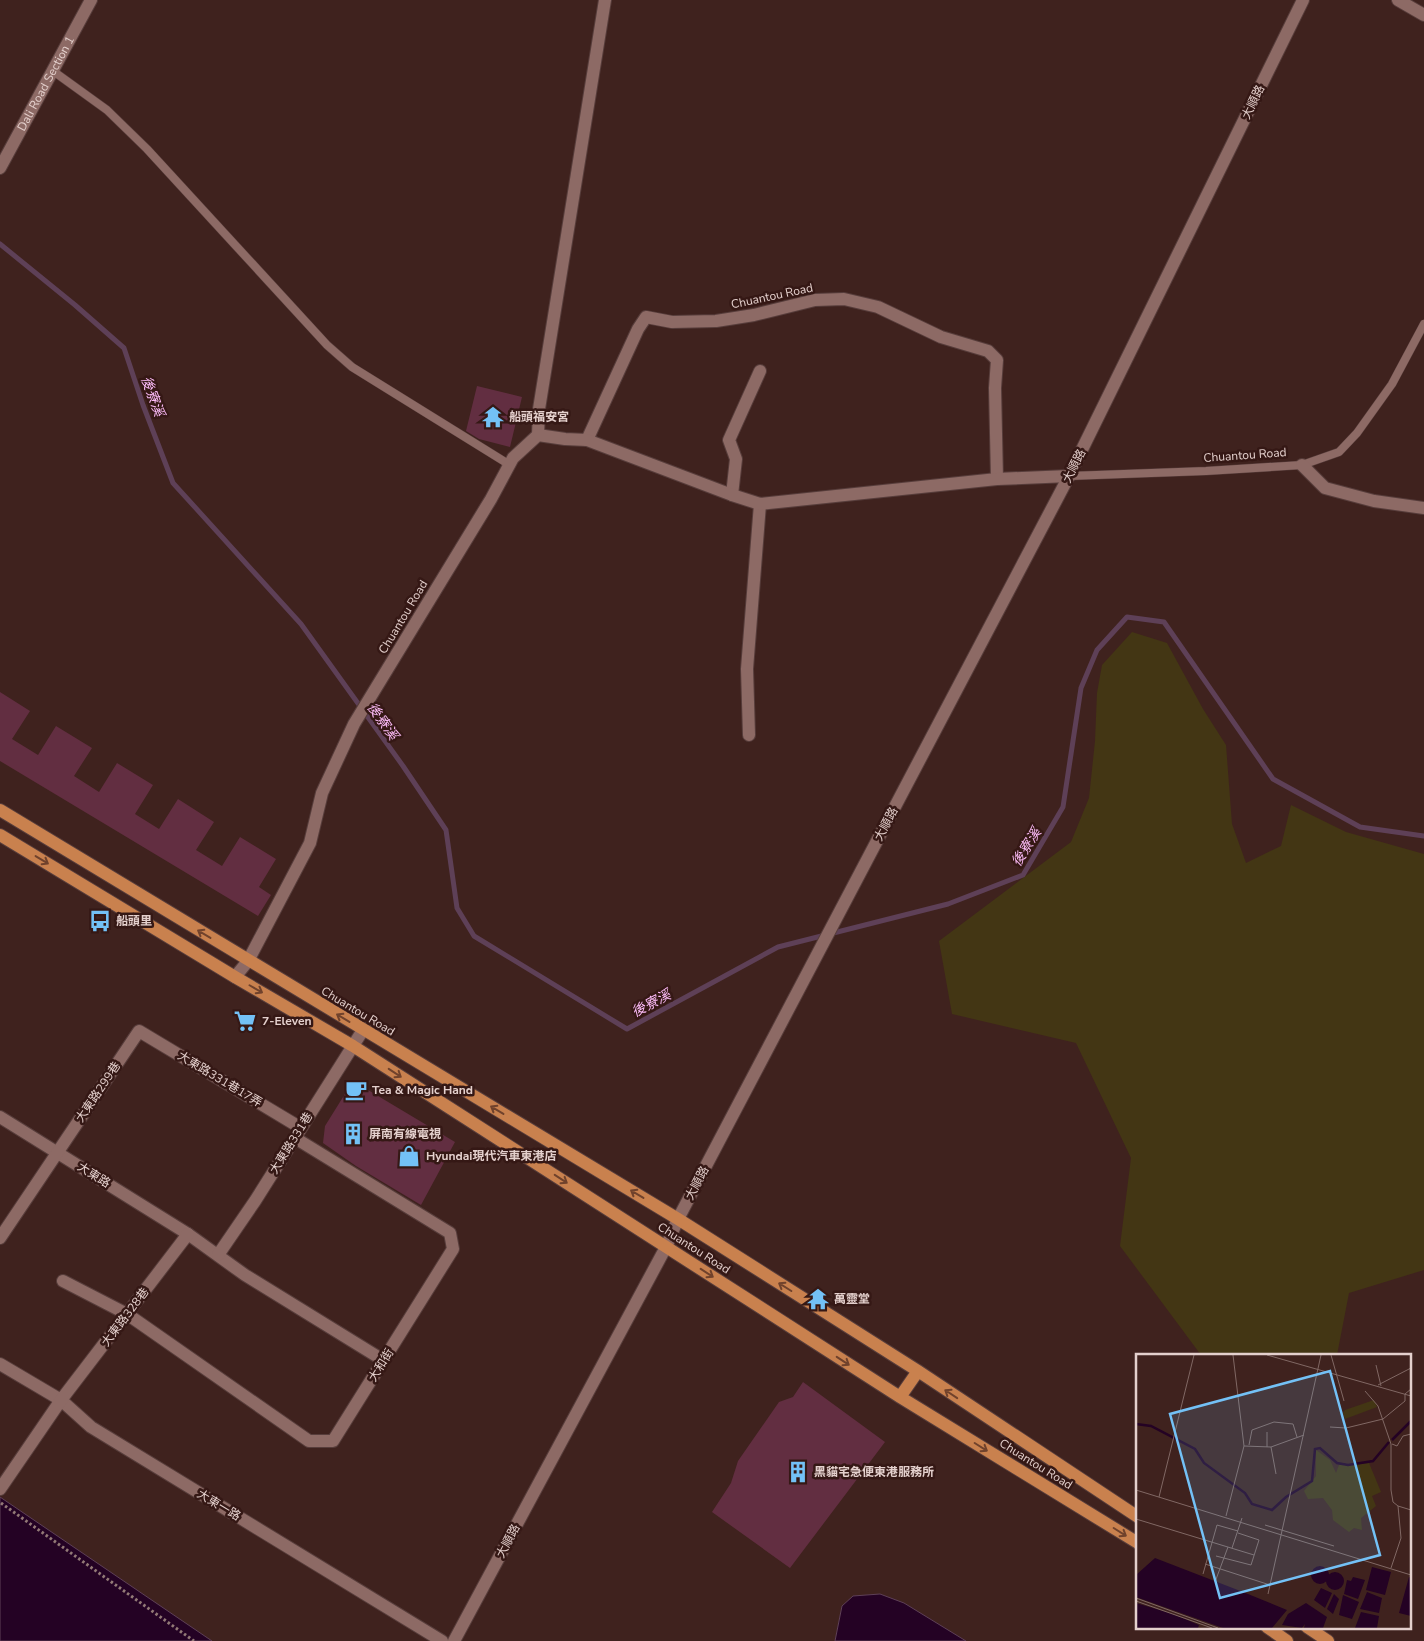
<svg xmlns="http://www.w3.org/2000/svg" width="1424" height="1641" font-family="'Nunito Sans','Noto Sans TC',sans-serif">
<rect width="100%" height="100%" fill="#3f221e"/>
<path fill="#433614" d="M1132,632L1167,643L1203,709L1226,745L1232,824L1246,863L1281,846L1291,805L1346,832L1424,854V1270L1349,1293L1337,1355H1201L1120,1246L1131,1158L1076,1043L952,1014L939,941L1071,842L1089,798L1095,741L1097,693L1102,665Z"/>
<path fill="#240224" stroke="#5e4057" d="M0,1497L212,1641H0Z
M880,1594L904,1603L966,1641H835L842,1606L853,1596Z"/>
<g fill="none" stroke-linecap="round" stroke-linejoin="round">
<path stroke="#5e4057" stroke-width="5" d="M0,244L75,305L124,348L143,405L173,483L301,624L403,766L446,830L457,908L474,936L627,1029L778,947L948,904L1023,875L1063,807L1081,688L1097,650L1127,617L1164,622L1273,779L1360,827L1424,836"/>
</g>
<path fill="#622e41" d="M477,386L522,397L510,447L479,439L466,431Z
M0,692L30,711L12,739L38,755L56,726L92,748L74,776L99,792L117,763L153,785L135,814L159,829L178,799L214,822L196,850L222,866L240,837L276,859L259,887L271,895L258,916L0,761Z
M353,1081L455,1142L421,1205L356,1166L323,1143L325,1126Z
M803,1382L885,1442L790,1568L712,1512L731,1483L738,1461L779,1402L793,1397Z"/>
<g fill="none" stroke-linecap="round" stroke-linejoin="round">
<g stroke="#573d3b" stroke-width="9">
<path id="service" d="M53,71L107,110L147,149L327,345L352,367L510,465
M1069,476L1206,471L1302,465L1339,452L1357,433L1392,384L1424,324"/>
</g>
<g stroke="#573d3b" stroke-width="14">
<g id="minor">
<path id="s1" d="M0,168L91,0"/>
<path d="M538,435L539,409L605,0"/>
<path d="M587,440L638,329L646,317L672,322L716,321L754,315L815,300L844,299L878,307L941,337L988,351L997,360L995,388L997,479"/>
<path d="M1302,465L1325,488L1374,501L1424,508"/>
<path d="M732,495L736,459L729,440L760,371"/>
<path d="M749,735L747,669L760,504"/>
<path d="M0,1117L188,1234L245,1275L383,1360"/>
<path d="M0,1238L139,1031L301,1128"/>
<path d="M218,1255L255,1201L363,1030"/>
<path d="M63,1281L127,1314L309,1441H333L453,1249L450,1233L295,1138"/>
<path d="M0,1364L61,1400L91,1427L442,1641"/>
<path d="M0,1489L61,1400L188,1234"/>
<path d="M454,1641L666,1247L678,1219L1069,476"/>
</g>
</g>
<g stroke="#573d3b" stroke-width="14">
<path id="tertiary" d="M1398,0L1424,15
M235,977L248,961L310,843L322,793L354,724L491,499L513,458L538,435L565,439L587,440L732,495L760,504L997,479L1069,476L1303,0"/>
</g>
<g stroke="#573d3b" stroke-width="14">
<path id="primary" d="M0,810L678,1219L918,1371L1138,1517
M0,835L235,977L353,1046L900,1397L1138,1543
M900,1397L918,1371
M1267,1627L1287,1641
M1307,1627L1328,1641"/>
</g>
<path stroke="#927976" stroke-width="3" stroke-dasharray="2.5 2.5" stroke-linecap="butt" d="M1,1503L194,1641"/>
<use href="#service" stroke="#8d6a65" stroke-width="8"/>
<use href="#minor" stroke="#8d6a65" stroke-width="12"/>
<use href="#tertiary" stroke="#8d6a65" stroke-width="12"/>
<use href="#primary" stroke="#c9814e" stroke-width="12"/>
</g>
<defs><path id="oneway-shaft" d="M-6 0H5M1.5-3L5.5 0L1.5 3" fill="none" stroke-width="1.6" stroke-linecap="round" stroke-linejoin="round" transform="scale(1.25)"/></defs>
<g stroke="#70422c">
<use href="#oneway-shaft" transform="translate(42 860) rotate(31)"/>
<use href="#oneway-shaft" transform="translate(204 934) rotate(-149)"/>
<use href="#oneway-shaft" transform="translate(256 989) rotate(30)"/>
<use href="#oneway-shaft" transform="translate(343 1018) rotate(-149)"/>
<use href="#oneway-shaft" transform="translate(395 1073) rotate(33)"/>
<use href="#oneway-shaft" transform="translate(497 1110) rotate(-149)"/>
<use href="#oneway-shaft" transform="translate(561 1179) rotate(33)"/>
<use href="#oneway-shaft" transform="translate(637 1194) rotate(-149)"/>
<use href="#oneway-shaft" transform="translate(707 1273) rotate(33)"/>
<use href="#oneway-shaft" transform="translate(785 1287) rotate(-148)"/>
<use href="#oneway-shaft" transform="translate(843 1361) rotate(33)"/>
<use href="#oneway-shaft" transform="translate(951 1394) rotate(-146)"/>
<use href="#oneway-shaft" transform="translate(981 1447) rotate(32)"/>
<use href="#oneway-shaft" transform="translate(1120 1532) rotate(32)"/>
</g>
<defs>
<g id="temple-bare" transform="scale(1.725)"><path d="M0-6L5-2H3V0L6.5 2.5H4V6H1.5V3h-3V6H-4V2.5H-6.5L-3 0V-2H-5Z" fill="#73c1f6" stroke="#351815" stroke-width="2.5" paint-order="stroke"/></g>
<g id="bus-bare" transform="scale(1.725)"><path d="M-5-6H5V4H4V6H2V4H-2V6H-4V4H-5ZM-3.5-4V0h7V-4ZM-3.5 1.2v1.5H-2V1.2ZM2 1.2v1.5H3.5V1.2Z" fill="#73c1f6" stroke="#351815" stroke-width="2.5" paint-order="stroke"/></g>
<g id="supermarket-bare" transform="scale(1.725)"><path d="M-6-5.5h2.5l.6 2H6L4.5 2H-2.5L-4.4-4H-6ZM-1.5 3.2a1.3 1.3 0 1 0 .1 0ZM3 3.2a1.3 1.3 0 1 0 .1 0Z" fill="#73c1f6" stroke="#351815" stroke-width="2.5" paint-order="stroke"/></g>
<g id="cafe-bare" transform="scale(1.725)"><path d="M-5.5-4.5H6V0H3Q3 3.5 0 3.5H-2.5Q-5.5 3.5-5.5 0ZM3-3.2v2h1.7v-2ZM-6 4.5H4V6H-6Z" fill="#73c1f6" stroke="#351815" stroke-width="2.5" paint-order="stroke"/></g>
<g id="building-bare" transform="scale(1.725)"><path d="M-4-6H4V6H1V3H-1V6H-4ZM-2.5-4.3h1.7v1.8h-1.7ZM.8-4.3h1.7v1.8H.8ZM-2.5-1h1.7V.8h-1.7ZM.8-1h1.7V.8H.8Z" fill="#73c1f6" stroke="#351815" stroke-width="2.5" paint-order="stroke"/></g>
<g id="shop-bare" transform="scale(1.725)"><path d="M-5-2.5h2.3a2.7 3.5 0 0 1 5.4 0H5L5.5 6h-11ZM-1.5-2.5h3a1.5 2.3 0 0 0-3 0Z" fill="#73c1f6" stroke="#351815" stroke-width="2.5" paint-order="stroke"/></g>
</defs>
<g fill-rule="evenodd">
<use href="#temple-bare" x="493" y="417"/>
<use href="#bus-bare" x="100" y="921"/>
<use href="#supermarket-bare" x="245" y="1021"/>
<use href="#cafe-bare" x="356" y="1090"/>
<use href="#building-bare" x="353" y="1134"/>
<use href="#shop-bare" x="409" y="1156"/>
<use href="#temple-bare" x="818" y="1299"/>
<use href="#building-bare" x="798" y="1472"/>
</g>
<g text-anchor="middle" stroke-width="5" stroke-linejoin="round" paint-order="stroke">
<g font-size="12" fill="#e4d0cd" stroke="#351815">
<text dy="4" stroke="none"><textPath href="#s1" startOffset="96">Dali Road Section 1</textPath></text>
<text transform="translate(1253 102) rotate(-64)" y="4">大順路</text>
<text transform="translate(772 296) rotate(-12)" y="4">Chuantou Road</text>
<text transform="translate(1245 455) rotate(-4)" y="4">Chuantou Road</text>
<text transform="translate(1074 466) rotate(-63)" y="4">大順路</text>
<text transform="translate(403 617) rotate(-59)" y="4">Chuantou Road</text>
<text transform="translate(886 824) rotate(-62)" y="4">大順路</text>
<text transform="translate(358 1011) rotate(31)" y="4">Chuantou Road</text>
<text transform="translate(220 1079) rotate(31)" y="4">大東路331巷17弄</text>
<text transform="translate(98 1092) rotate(-56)" y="4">大東路299巷</text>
<text transform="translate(291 1143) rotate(-58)" y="4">大東路331巷</text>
<text transform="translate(94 1175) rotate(32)" y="4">大東路</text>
<text transform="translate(697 1183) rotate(-62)" y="4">大順路</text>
<text transform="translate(694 1248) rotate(33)" y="4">Chuantou Road</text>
<text transform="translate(125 1317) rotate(-53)" y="4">大東路328巷</text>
<text transform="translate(381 1365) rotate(-58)" y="4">大和街</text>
<text transform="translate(1036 1464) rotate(32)" y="4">Chuantou Road</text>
<text transform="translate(219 1505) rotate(31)" y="4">大東一路</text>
<text transform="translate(508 1541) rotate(-62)" y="4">大順路</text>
</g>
<g font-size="12" font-weight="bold" fill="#e4d0cd" stroke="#351815" text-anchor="start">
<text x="509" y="421">船頭福安宮</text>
<text x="116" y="925">船頭里</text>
<text x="262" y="1025">7-Eleven</text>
<text x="372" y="1094">Tea &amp; Magic Hand</text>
<text x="369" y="1138">屏南有線電視</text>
<text x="426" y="1160">Hyundai現代汽車東港店</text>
<text x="834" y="1303">萬靈堂</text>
<text x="814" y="1476">黑貓宅急便東港服務所</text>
</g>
<g font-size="14" font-style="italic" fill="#fcbbf8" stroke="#351815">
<text transform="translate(153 396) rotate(70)" y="5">後寮溪</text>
<text transform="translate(383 721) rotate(55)" y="5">後寮溪</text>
<text transform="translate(1026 847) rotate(-58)" y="5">後寮溪</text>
<text transform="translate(651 1003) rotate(-28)" y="5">後寮溪</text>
</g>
</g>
<g transform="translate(1136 1354)">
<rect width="275" height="275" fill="#3f221e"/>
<path d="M238,46L241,53L209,65L207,59L209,56ZM180,96L194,106L200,119L203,111L233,109L245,138L236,142L240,152L225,164L226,176L218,174L213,178L197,166L196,156L187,144L172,145L168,137L180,122Z" fill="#433614"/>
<path d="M19,204L107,238L151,256L136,274H87L0,243V221ZM175 221a9 9 0 1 1 18 0a9 9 0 1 1-18 0ZM236,213L255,218L249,241L230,236ZM190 227a9 9 0 1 1 18 0a9 9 0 1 1-18 0ZM217,223L229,226L222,245L208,240L211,226L215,227ZM273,223L275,224V262L263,259ZM185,234L196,239L189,254L178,246ZM231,238L246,244L243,259L224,255ZM198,240L203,245L197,260L191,255ZM207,241L223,248L216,265L203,261ZM0,249L37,260L63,271L62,274H0ZM170,249L191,263L187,274H168L169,270L166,274L146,271L152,260ZM225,258L243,262L241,274H219Z" fill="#240224"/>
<path fill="none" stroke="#240224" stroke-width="2.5" d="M0,70L15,72L59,95L68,109L109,139L116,150L136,156L150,143L176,127L179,95L184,94L201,109L212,111L237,107L253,88M256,86L275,67"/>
<path fill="none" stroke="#816864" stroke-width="1" d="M97,1L108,92M131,1L275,42M195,1L208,47M240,11L245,32M242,31L275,14M229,37L242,52L255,90V136L257,148L262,152M194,73L210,74L247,65L269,47V40L275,35M131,78V93M256,90L261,92L267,82L275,80M113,91L116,76L138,68L157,70L161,83M135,93L140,120M0,136L275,221M23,143L58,1M90,162L108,92L135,93L168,81M0,165L118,201M129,171L198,192M96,194L106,164M80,202L115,211L123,186L102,179M69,210L134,231M255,214L265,184L262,152L275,156M67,220L81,171L102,177M79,228L92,193M132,240L185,1M0,244L82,274M0,247L76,274"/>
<path fill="#73c1f6" fill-opacity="0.15" stroke="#73c1f6" stroke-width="2.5" d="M194,17L244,201L84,244L34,60Z"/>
<rect width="275" height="275" fill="none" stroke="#e4d0cd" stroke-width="2.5"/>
</g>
</svg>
